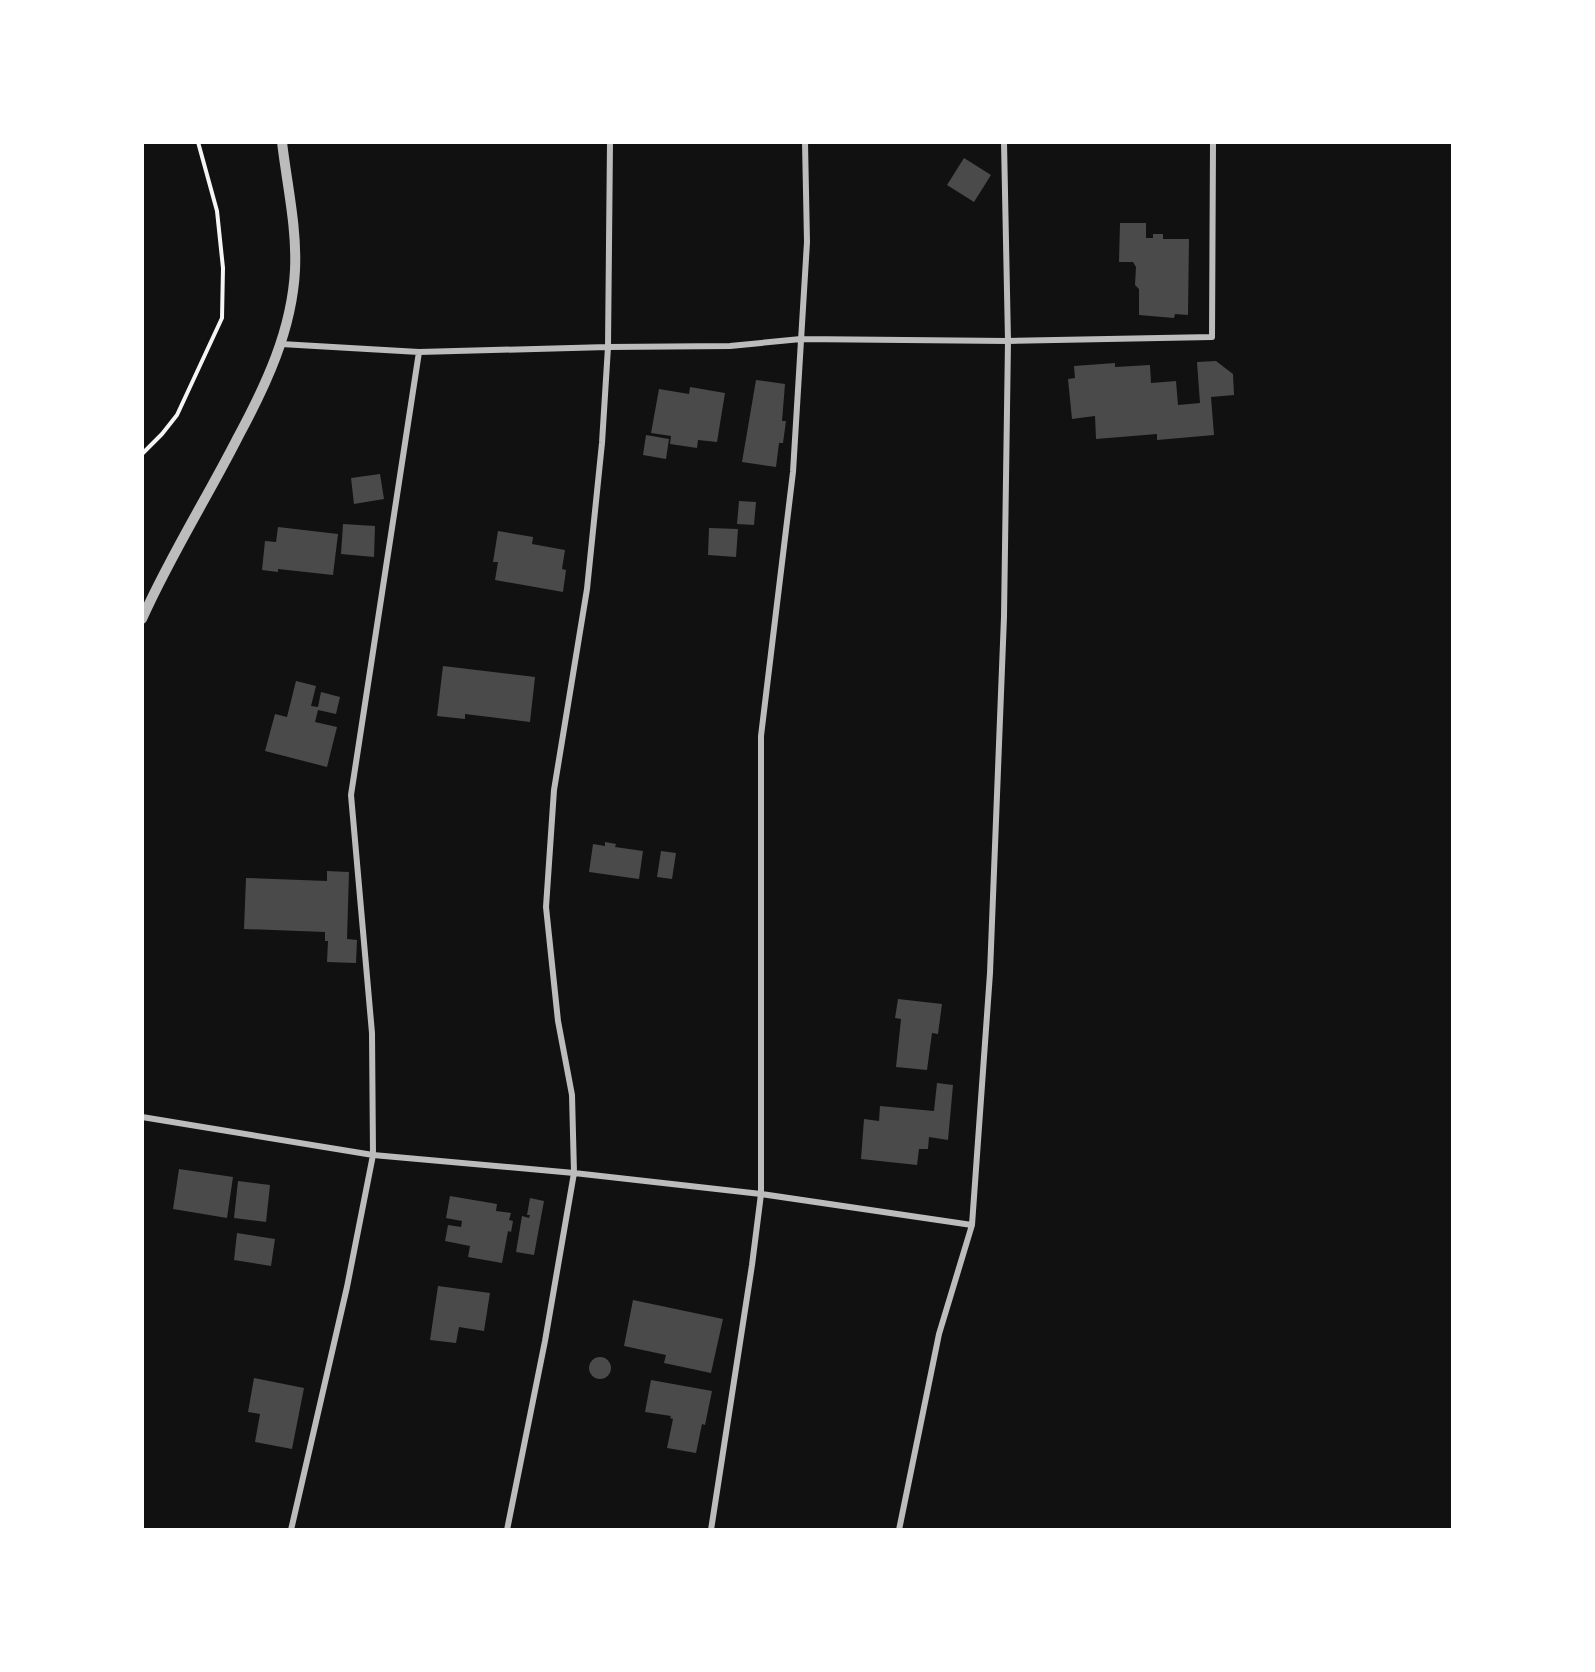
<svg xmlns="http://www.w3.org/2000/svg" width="1595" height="1672" font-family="Commissioner,sans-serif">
<rect width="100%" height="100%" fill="#111"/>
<path fill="#4a4a4a" d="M964,158L991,175L974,202L947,185Z
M1120,223H1146V238H1153V234H1163V239H1189L1188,315L1175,314L1174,318L1139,315V289L1135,285L1136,267L1133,262H1119Z
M1216,361L1233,374L1234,395L1211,397L1214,435L1157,440V434L1096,439L1095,416L1072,419L1068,379L1075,378L1074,366L1115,363V367L1150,365L1151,383L1176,381L1178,405L1200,403L1197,362Z
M756,380L785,384L782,421H786L783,443H779L776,467L742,462Z
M690,387L725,393L717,442L698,440L697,448L670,444L671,436L651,433L659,389L689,394Z
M646,435L669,439L666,459L643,455Z
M380,474L384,499L354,504L351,478Z
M739,501L756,502L754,525L737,524Z
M343,524L375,526L374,557L341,554Z
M278,527L338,534L333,575L278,569V572L262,570L265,541L276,542Z
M709,528L738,529L736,557L708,555Z
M498,531L533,537L532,544L565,550L562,569L566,570L563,592L495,580L498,562H493Z
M443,666L535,677L530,722L465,714V719L437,716Z
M296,681L316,686L311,706L318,707L321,692L340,697L336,714L318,710L315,722L337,727L327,767L265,751L275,714L287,717Z
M605,842L616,844L615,847L643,851L639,879L589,872L593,844L605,846Z
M661,851L676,853L672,879L657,877Z
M327,871L349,872L347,939L357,940L356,963L327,962L328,941H325V932L244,929L246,878L327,881Z
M898,999L942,1004L938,1034L932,1033L927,1070L896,1067L901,1019L895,1018Z
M937,1083L953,1085L948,1140L929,1137L928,1149H919L917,1165L861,1159L864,1119L879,1121L880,1106L934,1111Z
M179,1169L233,1177L227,1218L173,1209Z
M238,1181L270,1185L266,1222L234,1218Z
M450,1196L497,1204L496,1211L511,1213L509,1220L513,1221L511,1232L508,1231L502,1263L468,1257L470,1246L445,1241L448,1225L461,1227L462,1221L446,1218Z
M530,1198L544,1201L534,1255L516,1252L522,1216L529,1218L530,1215H527Z
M237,1233L275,1239L271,1266L234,1260Z
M438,1286L490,1293L484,1331L459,1327L456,1343L430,1340Z
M633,1300L723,1319L711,1373L664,1363L666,1355L624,1346Z
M589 1368a11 11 0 1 1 22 0a11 11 0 1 1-22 0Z
M254,1378L304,1388L292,1449L255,1442L260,1414L248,1412Z
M651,1380L712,1391L705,1425L702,1424L696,1453L667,1448L673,1419L670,1418L671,1416L645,1412Z"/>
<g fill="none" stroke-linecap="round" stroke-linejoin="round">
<path stroke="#f5f5f5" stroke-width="4" d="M142,454L162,434L177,415L222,318L223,268L217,211L198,142"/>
<path stroke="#bcbcbc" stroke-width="6" d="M281,344L419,352L608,347L730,346L801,339L1008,341L1212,337L1213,142
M142,1117L373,1155L574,1173L761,1194L972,1225
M291,1530L347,1287L373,1155L372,1033L351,795L419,352
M507,1530L545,1341L574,1173L572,1095L558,1021L546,907L554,790L587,589L602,443L608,347L610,142
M711,1530L752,1265L761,1194V736L793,472L807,242L805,142
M899,1530L939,1334L972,1225L990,973L1004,617L1008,341L1004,142"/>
<path stroke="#bcbcbc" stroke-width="10" d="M142,619C170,556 207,498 238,437C266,385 292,330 295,270C297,227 287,185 282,142"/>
</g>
<rect width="1595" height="1672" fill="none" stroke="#ffffff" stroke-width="288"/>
</svg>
